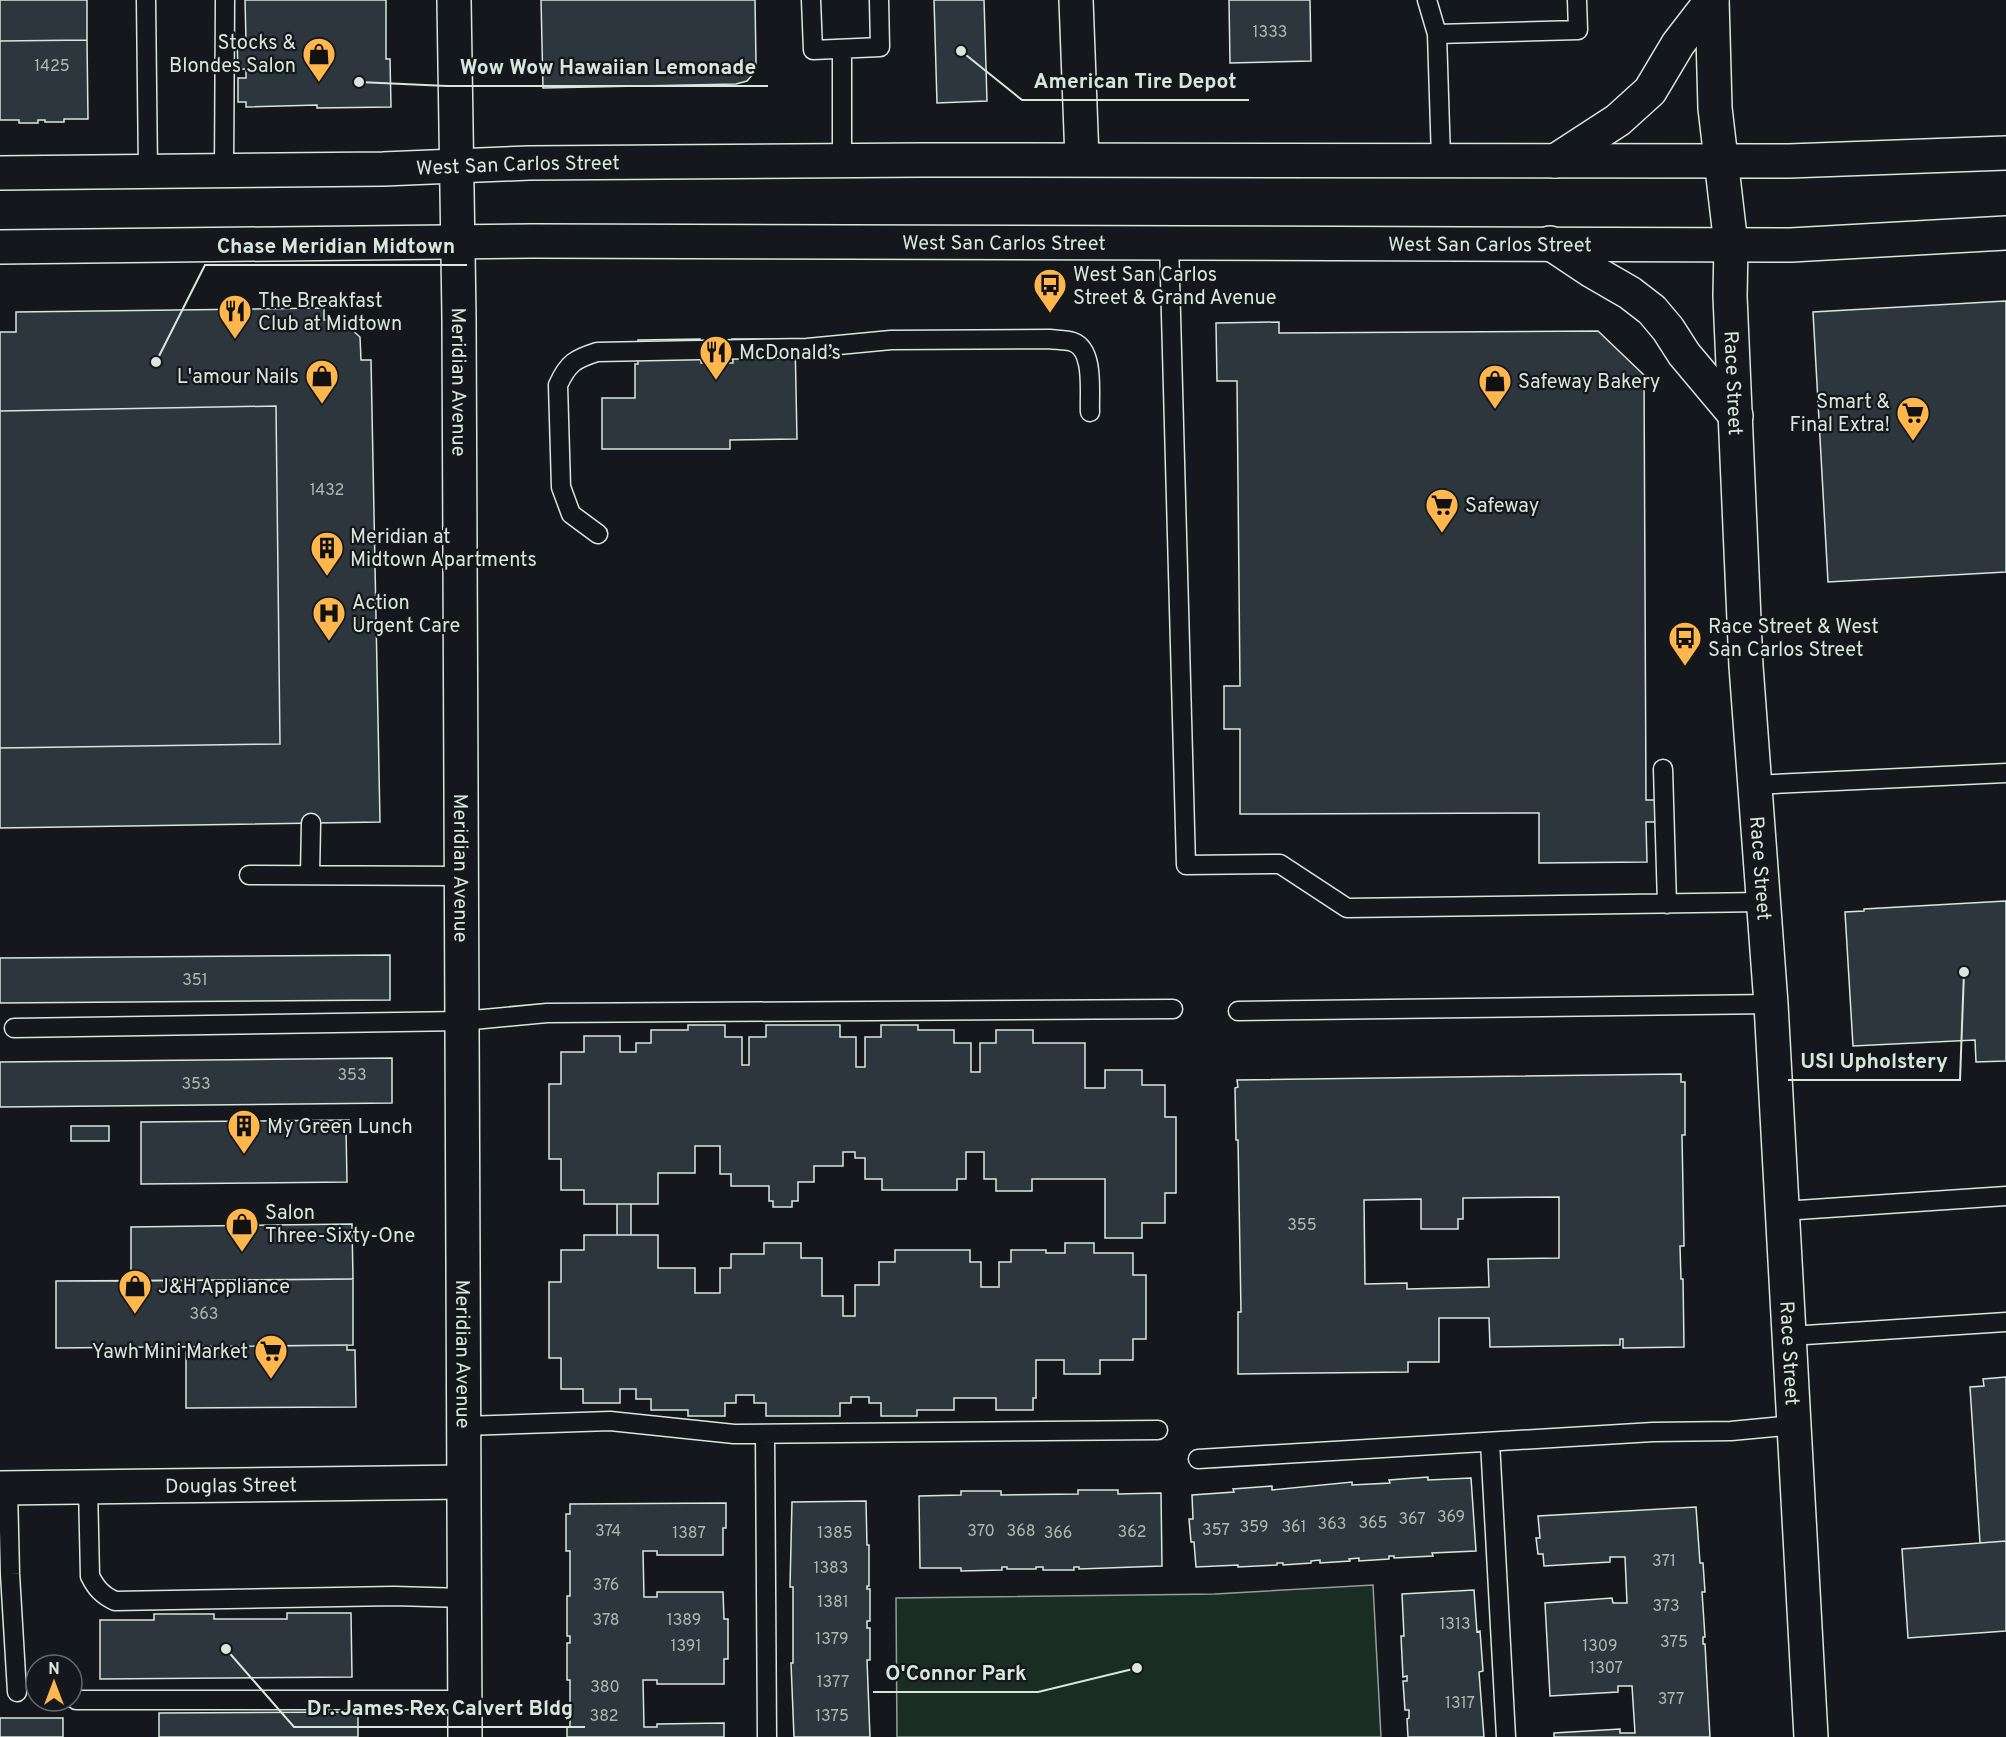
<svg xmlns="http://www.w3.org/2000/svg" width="2006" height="1737" font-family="Overpass,sans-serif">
<rect width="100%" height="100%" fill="#14181c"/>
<path fill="#1a2d24" stroke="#939e99" stroke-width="1.5" d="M1373,1585L1381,1737H897L896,1598L1215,1594Z"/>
<path fill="#2c363c" stroke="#d8e6dc" stroke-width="1.5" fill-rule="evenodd" d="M0,0H87V40L0,41Z
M245,0H386V59H390L391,107L317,108V105L246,107V102H238V78H246V69H238L237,41H246Z
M541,0H755L756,63L754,73L747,81L736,84L543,88Z
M934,0H984L987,101L937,103Z
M1229,0H1310L1311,61L1230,63Z
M87,40L88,119H64V122H45V120H38V123H19V120H0V41Z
M2006,301V572L1828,582L1813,312Z
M324,308V320H341L360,337L361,360H371L380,822L0,828V748L280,744L276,406L0,411V332H16V312Z
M1279,322V333L1598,331L1644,375L1646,800H1664V822H1646L1647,862L1539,863V813L1240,814V729H1224V686H1240L1237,381H1217L1216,323Z
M700,339L701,363H733L732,339H795L797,439L730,440V449H602V398H635V364H638V340Z
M276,406L280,744L0,748V411Z
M2006,901V1061L1976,1062L1975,1040L1853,1046L1845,912L1864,911V909Z
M390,955V1000L0,1003V958Z
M688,1025H725V1037H742V1065H749V1037H766V1025H840V1037H856V1067H865V1037H881V1025H918V1030H954V1043H971V1072H980V1043H996V1030H1033V1043H1085V1088H1105V1070H1142V1085H1165V1117H1176V1193H1165V1223H1142V1238H1105V1179H1032V1191H996V1179H984V1152H966V1179H957V1190H882V1179H865V1158H855V1152H843V1166H814V1182H798V1201H792V1207H773V1201H769V1186H731V1174H720V1146H695V1173H658V1204H584V1190H561V1159H549V1084H561V1052H584V1036H620V1052H636V1043H651V1030H688Z
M392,1058V1103L0,1107V1062Z
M1681,1074V1082H1685V1135H1682L1684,1246H1680L1681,1279H1683L1684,1347L1623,1348V1339H1620V1345L1490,1347L1489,1318H1439V1362H1408V1372L1238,1374V1312H1241L1238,1140H1236L1235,1088L1238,1087L1237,1080ZM1559,1197V1258L1488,1259L1489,1287L1407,1289V1283L1365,1284L1364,1200L1421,1199V1229H1458V1219H1463V1198Z
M349,1120V1128H346L347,1182L141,1184V1122Z
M71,1126H109V1141H71Z
M617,1204H631V1235H617Z
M352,1224L353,1279L131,1281V1227Z
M584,1235H658V1268H695V1293H720V1268H731V1254H764V1243H801V1258H822V1296H843V1316H855V1285H879V1262H895V1250H970V1262H981V1287H999V1262H1011V1250H1046V1253H1065V1243H1094V1253H1133V1275H1146V1339H1133V1360H1100V1374H1064V1360H1036V1398H1033V1410H996V1398H954V1410H917V1416H881V1403H869V1397H851V1403H840V1416H766V1403H754V1395H736V1403H725V1416H688V1410H651V1399H636V1389H620V1403H583V1389H561V1358H549V1282H561V1250H584Z
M353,1279V1345L56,1348V1281Z
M347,1345V1350H355L356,1407L186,1408V1352H193V1347Z
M2006,1377V1541L1980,1543L1970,1387L1984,1386L1983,1379Z
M1428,1477V1480L1471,1478L1476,1551L1432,1553L1433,1556L1394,1558V1556H1389V1559L1359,1561V1558L1349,1559L1350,1561L1320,1563V1560L1311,1561V1563L1283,1565V1563H1277V1565L1238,1567V1565L1196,1567L1194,1542H1191L1189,1519H1193L1192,1495L1234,1492L1233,1489L1272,1486V1490L1352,1482V1485L1390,1483L1389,1480Z
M1078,1490H1118V1494L1161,1493L1162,1566L1079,1569V1567H1074V1570H1043V1567H1036V1569H1007V1567H1002V1570L961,1571V1568H920L919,1496L961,1495V1491H1001V1495L1078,1494Z
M866,1501L867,1545H869V1586H867V1589H870V1621H867V1628H870V1660H867L870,1737H794L791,1663H793V1587H790L792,1502Z
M726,1503V1528H723V1555H657V1551H643L644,1597H657V1592H723L724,1619H728V1659H724V1684H657V1680H643L644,1727H657V1724L724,1723V1737H567V1727H570V1680H567V1643H570V1636H567V1596H570V1551H566V1514H570V1504Z
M1696,1507L1700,1563H1703L1705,1592H1702L1705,1637H1703V1644H1705L1710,1737H1554V1733L1620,1729V1733H1635L1632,1686H1618V1692L1550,1696L1545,1603L1612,1598L1613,1603H1627L1625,1557H1610V1562L1544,1566L1543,1554H1538L1536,1538H1540L1538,1516Z
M2006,1541V1631L1908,1638L1902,1549Z
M1474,1590L1477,1632L1480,1631L1483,1671L1479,1672L1484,1737H1408L1407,1719L1409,1718V1710H1405L1403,1681H1407V1676L1403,1677L1401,1636H1404L1402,1594Z
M287,1613H351L352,1677L100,1679V1620H154V1614H214V1619H287Z
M358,1712V1737H159V1713Z
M0,1718H63V1737H0Z"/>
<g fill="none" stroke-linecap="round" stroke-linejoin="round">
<g stroke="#d8e6dc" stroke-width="21">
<path id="lane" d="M146,0L148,172
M811,0L813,50L880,47L879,0
M1427,0L1437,34
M842,49V161
M1441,159L1437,34L1578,30L1577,0
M224,171L225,0
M1169,242L1186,865L1280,864L1347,908L1762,902
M598,534L571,514L561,487L558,385C568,363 575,359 597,352L807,348L891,340L1049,339C1056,340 1066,340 1073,342C1095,350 1089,393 1090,412
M1663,769L1667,904
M1754,785L2006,773
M249,875L461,876
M310,875L311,823
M1238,1011L1771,1004
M14,1028L462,1021L547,1013L1173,1009
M1783,1211L2006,1196
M1790,1336L2006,1322
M463,1426L610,1421L734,1434L1158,1430
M765,1434L767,1737
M1490,1442L1506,1737
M1198,1459L1653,1432L1731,1431L1795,1425
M88,1487L90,1576C96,1588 102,1595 115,1601L394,1596L464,1598
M8,1488L10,1574L17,1692
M76,1700H464"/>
</g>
<g stroke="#d8e6dc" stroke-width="36">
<g id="street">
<path d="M1076,0L1082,159"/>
<path id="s1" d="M0,1488L463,1482"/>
</g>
</g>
<g stroke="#d8e6dc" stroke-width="36">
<g id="secondary">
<path id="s2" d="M454,0L459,317L465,1737"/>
<path id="s3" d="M1712,0L1715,108L1731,245L1730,296L1746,666L1771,1004L1811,1737"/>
<path d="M1555,161L1618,120L1650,91L1678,44L1712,0"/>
<path d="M1550,243L1592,271L1630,293L1652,310L1668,329L1684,354L1736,416"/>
</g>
</g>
<g stroke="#d8e6dc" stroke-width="36">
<g id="primary">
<path id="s4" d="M0,173L383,169L529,163L921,160L1789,161L2006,153"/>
<path id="s5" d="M0,247L533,241L1791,245L2006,233"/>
</g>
</g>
<use href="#lane" stroke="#14181c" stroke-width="18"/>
<use href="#street" stroke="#14181c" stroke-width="33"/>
<use href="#secondary" stroke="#14181c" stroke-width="33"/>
<use href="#primary" stroke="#14181c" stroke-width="33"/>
</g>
<defs>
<g id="shop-pin" transform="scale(1.725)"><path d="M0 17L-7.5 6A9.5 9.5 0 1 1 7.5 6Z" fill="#ffb74d" stroke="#14181c"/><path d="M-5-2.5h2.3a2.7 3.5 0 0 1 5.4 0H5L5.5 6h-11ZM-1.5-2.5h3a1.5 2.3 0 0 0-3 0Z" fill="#111"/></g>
<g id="bus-pin" transform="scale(1.725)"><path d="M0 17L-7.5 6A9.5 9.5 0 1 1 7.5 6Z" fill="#ffb74d" stroke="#14181c"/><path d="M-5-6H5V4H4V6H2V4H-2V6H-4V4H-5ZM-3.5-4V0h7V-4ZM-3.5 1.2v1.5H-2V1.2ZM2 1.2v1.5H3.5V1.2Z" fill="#111"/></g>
<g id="restaurant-pin" transform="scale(1.725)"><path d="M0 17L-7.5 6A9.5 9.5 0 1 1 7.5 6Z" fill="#ffb74d" stroke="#14181c"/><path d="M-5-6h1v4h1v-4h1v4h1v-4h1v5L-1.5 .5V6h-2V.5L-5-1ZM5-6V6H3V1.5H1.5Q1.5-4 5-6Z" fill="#111"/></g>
<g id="supermarket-pin" transform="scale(1.725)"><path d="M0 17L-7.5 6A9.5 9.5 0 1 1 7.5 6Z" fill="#ffb74d" stroke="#14181c"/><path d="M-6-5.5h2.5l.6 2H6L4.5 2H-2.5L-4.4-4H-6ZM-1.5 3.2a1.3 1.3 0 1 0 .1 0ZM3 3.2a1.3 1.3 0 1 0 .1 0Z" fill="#111"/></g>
<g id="building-pin" transform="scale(1.725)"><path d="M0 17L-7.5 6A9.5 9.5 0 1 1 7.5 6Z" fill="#ffb74d" stroke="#14181c"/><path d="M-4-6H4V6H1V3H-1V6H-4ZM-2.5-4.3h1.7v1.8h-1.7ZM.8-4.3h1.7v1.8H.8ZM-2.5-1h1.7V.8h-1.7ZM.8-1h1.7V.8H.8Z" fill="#111"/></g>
<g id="hospital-pin" transform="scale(1.725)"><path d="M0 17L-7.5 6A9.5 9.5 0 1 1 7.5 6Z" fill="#ffb74d" stroke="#14181c"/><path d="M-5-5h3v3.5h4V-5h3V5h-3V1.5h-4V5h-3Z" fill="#111"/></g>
</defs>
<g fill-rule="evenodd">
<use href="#shop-pin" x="319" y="54"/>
<use href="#bus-pin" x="1050" y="285"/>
<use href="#restaurant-pin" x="235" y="311"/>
<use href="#restaurant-pin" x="716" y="352"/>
<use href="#shop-pin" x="322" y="376"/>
<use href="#shop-pin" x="1495" y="381"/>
<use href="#supermarket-pin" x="1913" y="413"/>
<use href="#supermarket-pin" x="1442" y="505"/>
<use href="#building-pin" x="327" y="548"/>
<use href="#hospital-pin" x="329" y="613"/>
<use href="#bus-pin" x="1685" y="638"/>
<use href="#building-pin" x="244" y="1126"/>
<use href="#shop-pin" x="242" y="1224"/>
<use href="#shop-pin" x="135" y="1286"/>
<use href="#supermarket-pin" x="271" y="1351"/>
</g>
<g text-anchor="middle" stroke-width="4.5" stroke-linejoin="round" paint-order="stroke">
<g font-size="16" fill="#adbab4">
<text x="1270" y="37">1333</text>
<text x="52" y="71">1425</text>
<text x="327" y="495">1432</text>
<text x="195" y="985">351</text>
<text x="352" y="1080">353</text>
<text x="196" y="1089">353</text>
<text x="1302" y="1230">355</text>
<text x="204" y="1319">363</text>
<text x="1451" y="1522">369</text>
<text x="1412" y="1524">367</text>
<text x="1373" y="1528">365</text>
<text x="1332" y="1529">363</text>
<text x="1254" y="1532">359</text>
<text x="1294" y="1532">361</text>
<text x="1216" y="1535">357</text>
<text x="608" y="1536">374</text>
<text x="981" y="1536">370</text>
<text x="1021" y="1536">368</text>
<text x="1132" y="1537">362</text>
<text x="689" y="1538">1387</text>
<text x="835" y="1538">1385</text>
<text x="1058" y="1538">366</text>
<text x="1664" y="1566">371</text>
<text x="831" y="1573">1383</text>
<text x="606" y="1590">376</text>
<text x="833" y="1607">1381</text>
<text x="1666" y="1611">373</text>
<text x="606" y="1625">378</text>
<text x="684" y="1625">1389</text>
<text x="1455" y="1629">1313</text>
<text x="832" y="1644">1379</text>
<text x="1674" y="1647">375</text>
<text x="686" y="1651">1391</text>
<text x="1600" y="1651">1309</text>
<text x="1606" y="1673">1307</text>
<text x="833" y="1687">1377</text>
<text x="605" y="1692">380</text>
<text x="1671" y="1704">377</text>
<text x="1460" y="1708">1317</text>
<text x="604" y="1721">382</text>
<text x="832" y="1721">1375</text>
</g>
<g font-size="20" fill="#d8e6dc" stroke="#14181c" text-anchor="start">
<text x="296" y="49" text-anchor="end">Stocks &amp;<tspan x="296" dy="23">Blondes Salon</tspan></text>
<text x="1073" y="281">West San Carlos<tspan x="1073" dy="23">Street &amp; Grand Avenue</tspan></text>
<text x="258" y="307">The Breakfast<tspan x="258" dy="23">Club at Midtown</tspan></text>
<text x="739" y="359">McDonald’s</text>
<text x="299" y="383" text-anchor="end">L'amour Nails</text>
<text x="1518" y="388">Safeway Bakery</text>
<text x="1890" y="408" text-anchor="end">Smart &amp;<tspan x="1890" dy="23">Final Extra!</tspan></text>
<text x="1465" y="512">Safeway</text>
<text x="350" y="543">Meridian at<tspan x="350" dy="23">Midtown Apartments</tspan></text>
<text x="352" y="609">Action<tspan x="352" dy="23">Urgent Care</tspan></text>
<text x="1708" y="633">Race Street &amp; West<tspan x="1708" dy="23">San Carlos Street</tspan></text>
<text x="267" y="1133">My Green Lunch</text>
<text x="265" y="1219">Salon<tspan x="265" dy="23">Three-Sixty-One</tspan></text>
<text x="158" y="1293">J&amp;H Appliance</text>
<text x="248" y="1358" text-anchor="end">Yawh Mini Market</text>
</g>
<g font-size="20" fill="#d8e6dc" stroke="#14181c">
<text dy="7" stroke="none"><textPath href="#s4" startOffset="518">West San Carlos Street</textPath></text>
<text dy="7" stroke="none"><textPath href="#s5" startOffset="1004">West San Carlos Street</textPath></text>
<text dy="7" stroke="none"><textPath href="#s5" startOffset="1490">West San Carlos Street</textPath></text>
<text dy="7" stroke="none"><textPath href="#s2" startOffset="382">Meridian Avenue</textPath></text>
<text dy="7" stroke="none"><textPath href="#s3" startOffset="384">Race Street</textPath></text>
<text dy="7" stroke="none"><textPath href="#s2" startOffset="868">Meridian Avenue</textPath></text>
<text dy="7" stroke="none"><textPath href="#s3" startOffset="870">Race Street</textPath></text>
<text dy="7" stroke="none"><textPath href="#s3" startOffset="1356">Race Street</textPath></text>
<text dy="7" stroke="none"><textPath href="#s2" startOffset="1354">Meridian Avenue</textPath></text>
<text dy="7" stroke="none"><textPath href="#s1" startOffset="231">Douglas Street</textPath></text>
</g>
</g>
<path fill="none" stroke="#d8e6dc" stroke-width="2" d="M359 82L447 86H768M961 51L1022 100H1249M156 362L205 265H467M1964 972L1960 1080H1788M1137 1668L1038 1692H873M226 1649L294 1727H585"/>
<g fill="#d8e6dc" stroke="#14181c" stroke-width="2">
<circle cx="359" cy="82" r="6"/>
<circle cx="961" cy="51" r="6"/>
<circle cx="156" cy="362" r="6"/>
<circle cx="1964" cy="972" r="6"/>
<circle cx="1137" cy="1668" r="6"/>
<circle cx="226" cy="1649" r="6"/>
</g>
<g font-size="21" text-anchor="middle" font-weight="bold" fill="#d8e6dc" stroke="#14181c" stroke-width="4.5" stroke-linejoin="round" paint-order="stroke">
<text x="608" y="74">Wow Wow Hawaiian Lemonade</text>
<text x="1135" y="88">American Tire Depot</text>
<text x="336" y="253">Chase Meridian Midtown</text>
<text x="1874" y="1068">USI Upholstery</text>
<text x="956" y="1680">O'Connor Park</text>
<text x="440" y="1715">Dr. James Rex Calvert Bldg</text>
</g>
<g transform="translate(54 1683)"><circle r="28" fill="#14181c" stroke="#626a69" stroke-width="1.5"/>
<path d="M0-4.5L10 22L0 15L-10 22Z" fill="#ffb74d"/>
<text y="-9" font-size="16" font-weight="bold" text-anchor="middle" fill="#d8e6dc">N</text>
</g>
</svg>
